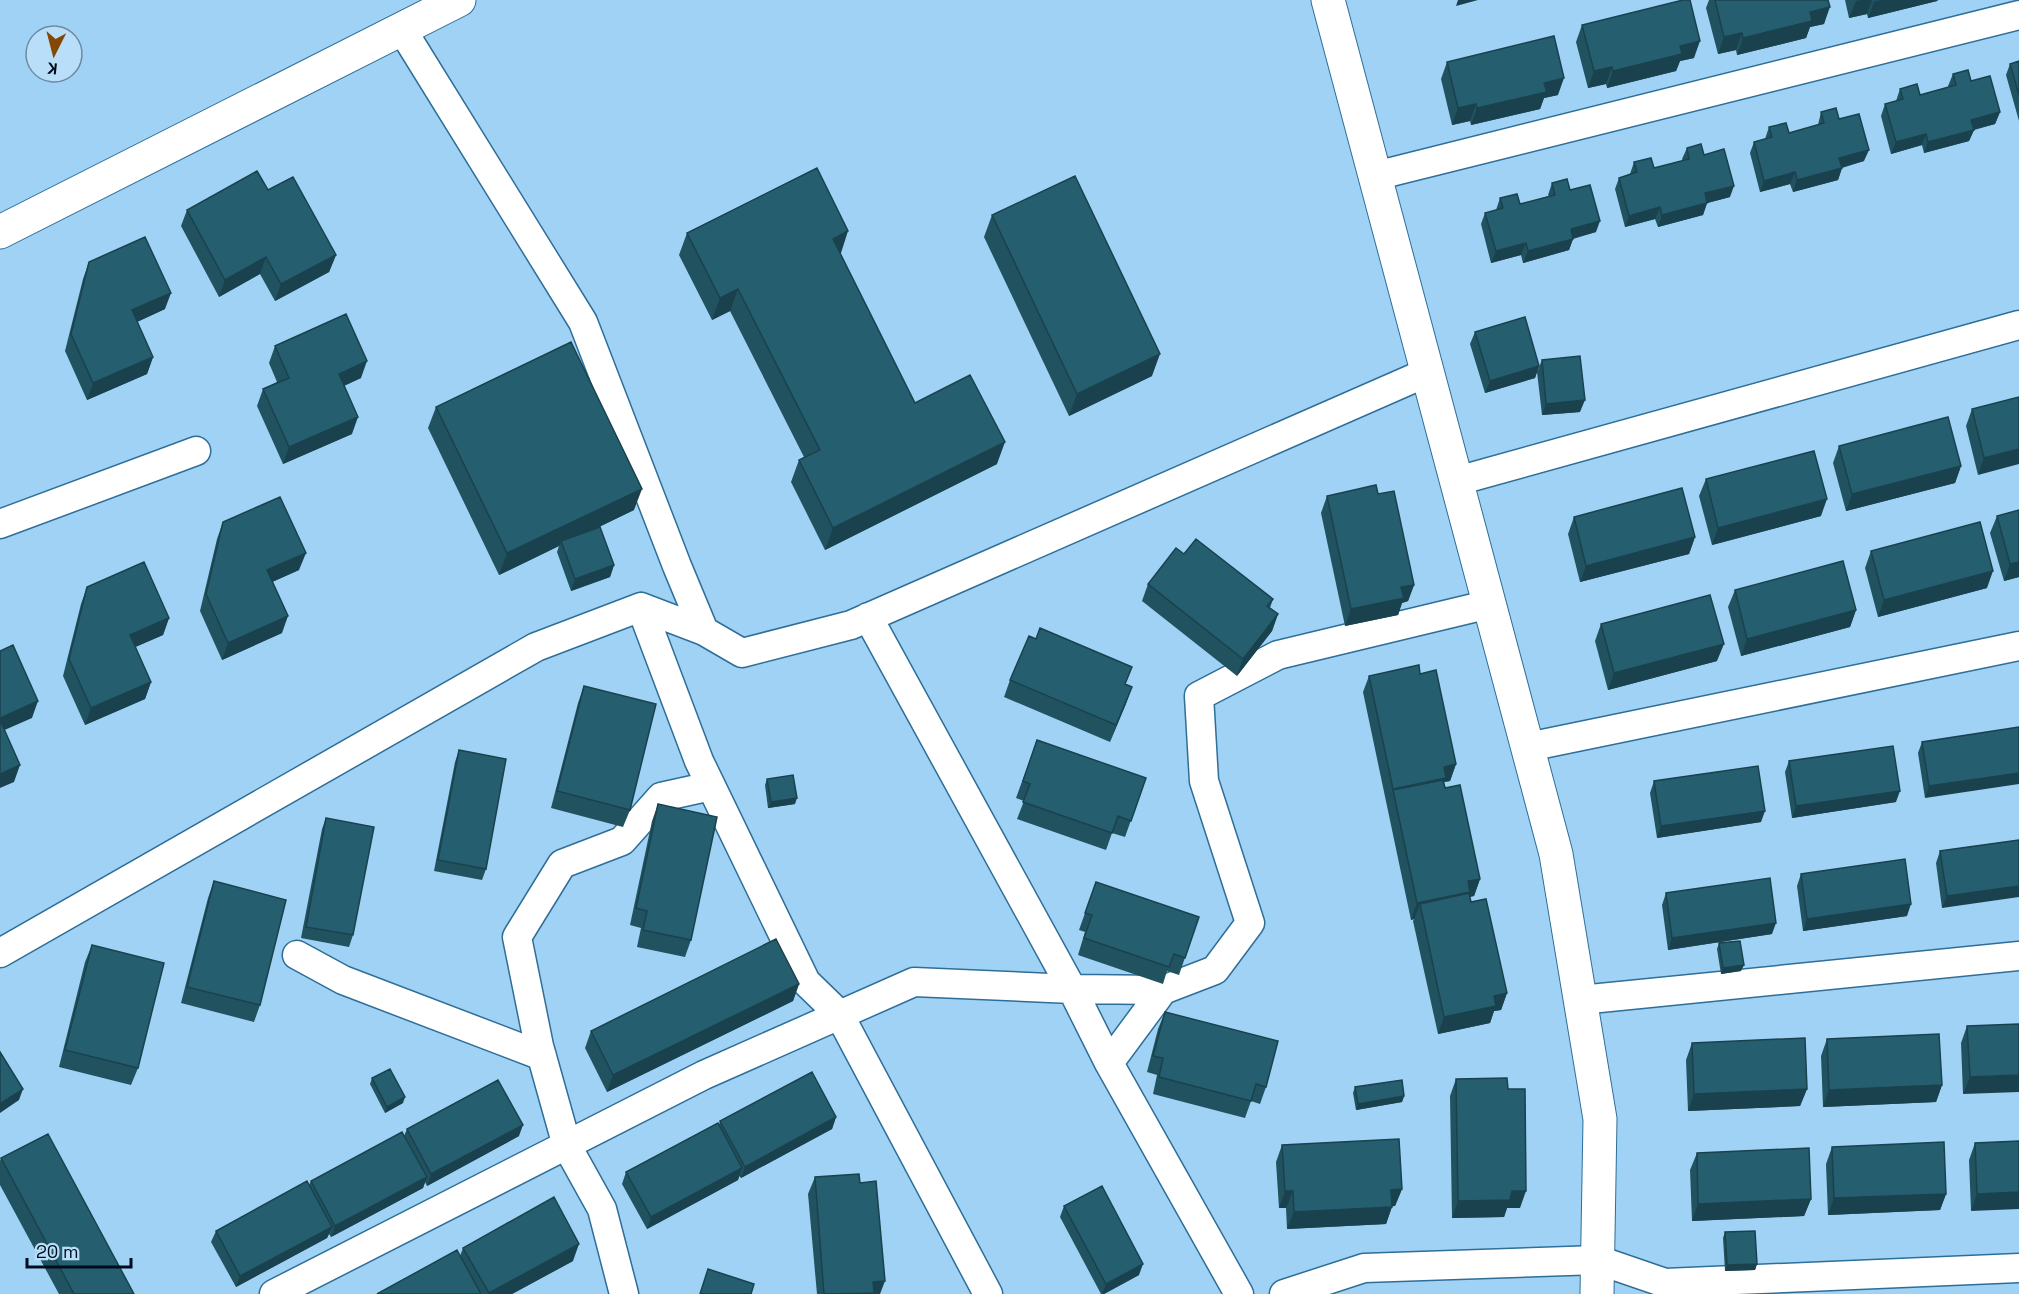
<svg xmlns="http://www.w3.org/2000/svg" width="2019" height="1294" font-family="'Space Grotesk',sans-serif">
<rect width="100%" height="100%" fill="#a0d2f6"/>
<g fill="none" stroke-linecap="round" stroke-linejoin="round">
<g stroke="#2e6e97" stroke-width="31">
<path id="street" d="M401,28L583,322L677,566L704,631
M1375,176L2019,15
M1457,481L2019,325
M0,524L196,451
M641,607L699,761L806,982L839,1014L988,1294
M868,617L1072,989L1109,1063L1239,1294
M1528,747L2019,646
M0,953L536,647L641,607L704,631L742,653L851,625L1428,372
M297,955L343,980L542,1056
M1580,1000L2019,956
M1109,1063L1163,990
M274,1294L704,1075L914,982L1072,989L1163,990L1215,970L1250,923L1204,781L1199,696L1278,655L1490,604
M624,1294L602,1209L567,1146L539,1046L517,937L562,864L622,841L661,797L711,786
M1284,1294L1364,1268L1598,1260L1665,1283L2019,1268"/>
</g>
<g stroke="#2e6e97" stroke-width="35">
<path id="secondary" d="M1328,0L1556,854L1600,1119L1597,1294
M0,232L459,0"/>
</g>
<use href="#street" stroke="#fff" stroke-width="28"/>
<use href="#secondary" stroke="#fff" stroke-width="33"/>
</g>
<path fill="#20525f" d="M1709,0H1828L1824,24L1810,27L1806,38L1737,55L1736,50L1718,54L1706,8Z
M1845,0H1938L1937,1L1868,18L1867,14L1849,18Z
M1582,25L1694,58L1680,61L1676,71L1607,88L1606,84L1588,88L1576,42Z
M2019,61V121L2006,75L2010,64Z
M1447,62L1558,95L1544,98L1540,109L1471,125L1470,121L1452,125L1441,79Z
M1953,74L1971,81L2000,112L1995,124L1974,130L1969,141L1924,153L1922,145L1891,154L1881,116L1885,104L1896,101L1900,89L1920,95L1949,87L1948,86Z
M1821,112L1839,119L1864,161L1842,168L1838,180L1793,192L1790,184L1760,192L1750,153L1754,142L1765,139L1769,127L1789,133L1818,125Z
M1687,148L1704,155L1730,197L1707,203L1703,215L1658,227L1655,219L1625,227L1615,189L1619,178L1630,174L1634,162L1654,168L1683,161L1682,159Z
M1552,183L1570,190L1596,232L1573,239L1569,250L1523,263L1521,255L1491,263L1481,224L1485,213L1496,210L1500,198L1520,204L1549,196L1548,195Z
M268,190L336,255L329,272L275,301L260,274L219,297L181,226L187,210Z
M992,215L1152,376L1069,416L984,237Z
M687,233L841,253H840L915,403L997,464L825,550L791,482L799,460L804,457L730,311L712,320L679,255Z
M89,262L165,309L137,322L153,357L147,374L87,400L65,351L83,279Z
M1475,332L1539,366L1535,378L1485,393L1470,344Z
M275,346L361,378L344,386L352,434L283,464L257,406L263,389L277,382L269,363Z
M1542,360L1580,412L1542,415L1537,372Z
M2019,397L1978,475L1966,426L1972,409Z
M436,407L634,510L595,529L614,565L610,577L571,591L557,552L559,546L499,575L428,428Z
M1839,446L1961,466L1955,483L1846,511L1833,463Z
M1706,479L1821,516L1712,545L1699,496Z
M1378,494L1414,585L1408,601L1402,603L1398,615L1345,626L1321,513L1327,496Z
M2019,510V577L2004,581L1990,533L1997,516Z
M1574,517L1695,537L1689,554L1580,582L1568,534Z
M223,522L299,570L272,582L282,633L222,660L200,611L217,539Z
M1871,551L1987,588L1878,617L1865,568Z
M1184,554L1273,599L1270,608L1278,614L1272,631L1237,676L1142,601L1148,584Z
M87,587L169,618L163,635L135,647L151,682L145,699L85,725L63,676L81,604Z
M1735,590L1856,610L1850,627L1741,656L1728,607Z
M1601,624L1717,661L1608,690L1595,641Z
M1420,674L1456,764L1450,781L1444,782V783L1480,879L1474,896L1470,897L1471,902L1507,993L1501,1010L1494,1011L1490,1023L1438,1034L1413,921L1414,919L1411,920L1363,692L1369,676Z
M1010,680L1126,685L1132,687L1110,742L1004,697Z
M584,686L630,810L623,827L551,808L578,703Z
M2019,727L1925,798L1918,753L1922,742Z
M1037,740L1146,778L1125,837L1112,833L1106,850L1017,819L1024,801L1016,798Z
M459,750L486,869L482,880L434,871L455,762Z
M1789,761L1896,802L1792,818L1785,772Z
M767,779L795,804L768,808L765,785Z
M1654,781L1761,822L1657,838L1650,793Z
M658,804L691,940L685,957L637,947L641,928L630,925L652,821Z
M326,818L353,935L349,947L301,938L322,829Z
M2019,840L1942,908L1936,863L1940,851Z
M1801,874L1907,916L1803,931L1797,886Z
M214,881L260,1005L254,1022L181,1003L208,898Z
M1096,882L1199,917L1179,975L1167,971L1163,984L1078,955L1085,932L1079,930Z
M1666,893L1772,934L1668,950L1662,905Z
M1719,943L1741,971L1721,974L1717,949Z
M92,945L138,1068L131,1085L59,1067L85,962Z
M799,984L793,1001L607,1092L585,1048L591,1031Z
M1165,1012L1266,1087L1260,1104L1251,1101L1245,1118L1153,1094L1157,1075L1147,1072L1158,1029Z
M2019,1024L1963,1094L1961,1043L1967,1026Z
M1827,1039L1942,1085L1936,1102L1823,1107L1821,1056Z
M1692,1043L1807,1089L1800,1106L1688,1111L1686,1060Z
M372,1078L403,1103L385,1113L370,1084Z
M1456,1079L1520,1208H1507L1504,1217L1452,1218L1450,1096Z
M1355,1087L1404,1096L1402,1102L1356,1110L1353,1093Z
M836,1117L832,1129L741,1178L739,1176L738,1180L647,1229L622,1184L626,1172L719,1125L720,1121Z
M407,1129L519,1136L427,1186L425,1182L423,1188L331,1237L329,1234L327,1238L236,1287L211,1242L216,1231L309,1185L311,1181L404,1136Z
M2019,1141L1971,1211L1969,1160L1975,1143Z
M1282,1145L1402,1189L1395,1206H1392L1386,1224L1287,1229L1286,1208H1279L1276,1162Z
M1832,1147L1946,1194L1940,1210L1828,1215L1826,1164Z
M1697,1153L1811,1199L1804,1216L1692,1221L1690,1170Z
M1,1158L134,1294H59L0,1185V1161Z
M815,1177L860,1183L880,1294H817L808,1194Z
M1064,1206L1139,1275L1104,1294H1101L1060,1217Z
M1725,1232L1757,1264L1755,1270L1725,1271L1723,1238Z
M463,1248L573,1261L512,1294H377L460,1256Z"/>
<path fill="#1a424e" d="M1458,0H1478L1456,6Z
M1861,0H1872L1867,14L1849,18L1856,1Z
M1881,0H1938L1937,1L1868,18L1874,2Z
M1830,7L1824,24L1810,27L1806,38L1737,55L1743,38L1810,12Z
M1742,33L1736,50L1718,54L1724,37Z
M1700,41L1694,58L1680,61L1676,71L1607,88L1613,71L1680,46Z
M1612,67L1606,84L1588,88L1594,71Z
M1564,78L1558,95L1544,98L1540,109L1471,125L1477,108L1544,83Z
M1476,104L1470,121L1452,125L1458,108Z
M2000,112L1995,124L1968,131L1974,130L1969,141L1924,153L1928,142L1971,120Z
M1926,134L1922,145L1891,154L1896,142Z
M1869,150L1864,161L1835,169L1839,158Z
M1842,168L1838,180L1793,192L1797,180Z
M1795,172L1790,184L1760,192L1764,181Z
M1734,186L1730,197L1700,205L1705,193Z
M1707,203L1703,215L1658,227L1662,215Z
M1660,207L1655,219L1625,227L1629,216Z
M1600,221L1596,232L1566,240L1571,229Z
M848,231L841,253L825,261L833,239Z
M1573,239L1569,250L1523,263L1528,251Z
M1526,243L1521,255L1491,263L1496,251Z
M336,255L329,272L275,301L281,284Z
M266,257L260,274L219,297L225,280Z
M738,289L730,311L712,320L720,298Z
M171,293L165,309L126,327L132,310Z
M1160,354L1152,376L1069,416L1077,394Z
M153,357L147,374L87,400L93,383Z
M367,361L361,378L332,391L339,374Z
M1539,366L1535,378L1485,393L1490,381Z
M1585,400L1580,412L1542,415L1546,404Z
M358,417L352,434L283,464L289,447Z
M1005,442L997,464L825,550L833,528Z
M2019,449V464L1978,475L1984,458Z
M1961,466L1955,483L1846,511L1852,494Z
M642,489L634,510L563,544L561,541L559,546L499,575L507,553Z
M1827,499L1821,516L1712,545L1718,528Z
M1695,537L1689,554L1580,582L1586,566Z
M306,553L299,570L261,587L267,570Z
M2019,562V577L2004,581L2010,564Z
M614,565L610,577L571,591L575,579Z
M1993,571L1987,588L1878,617L1884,600Z
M1414,585L1408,601L1402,603L1398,615L1345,626L1351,609L1401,587Z
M1856,610L1850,627L1741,656L1747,639Z
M1278,614L1272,631L1237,676L1243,659Z
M288,616L282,633L222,660L228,643Z
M169,618L163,635L124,652L130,635Z
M1724,644L1717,661L1608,690L1614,673Z
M151,682L145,699L85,725L91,708Z
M1132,687L1126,704L1110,742L1116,725Z
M38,701L32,718L0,732V718Z
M1456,764L1450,781L1444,782L1440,795L1393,790L1387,806L1393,789L1444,767Z
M20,765L14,782L0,788V774Z
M2019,773V784L1925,798L1929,786Z
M1900,791L1896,802L1792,818L1796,806Z
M797,798L795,804L768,808L771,802Z
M1765,811L1761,822L1657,838L1661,826Z
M1480,879L1474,896L1420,904L1414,919L1411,920L1417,903L1468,881Z
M2019,886V897L1942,908L1947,896Z
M1911,904L1907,916L1803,931L1807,919Z
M1776,923L1772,934L1668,950L1672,938Z
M1744,965L1741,971L1721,974L1723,968Z
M799,984L793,1001L607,1092L613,1075Z
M1507,993L1501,1010L1494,1011L1490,1023L1438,1034L1444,1017L1494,996Z
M2019,1075V1092L1963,1094L1970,1077Z
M1942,1085L1936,1102L1823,1107L1829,1090Z
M23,1089L19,1100L0,1113V1104Z
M1807,1089L1800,1106L1688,1111L1694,1094Z
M1404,1096L1402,1102L1356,1110L1358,1104Z
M405,1097L403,1103L385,1113L387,1107Z
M836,1117L832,1129L741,1178L745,1167Z
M523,1125L519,1136L427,1186L431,1174Z
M742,1168L738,1180L647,1229L651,1217Z
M427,1177L423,1188L331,1237L335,1226Z
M1402,1189L1395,1206L1385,1207L1391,1190Z
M1285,1191H1293L1286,1208H1279Z
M1512,1191H1526L1520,1208H1507L1504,1217L1452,1218L1458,1201Z
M2019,1192V1209L1971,1211L1977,1194Z
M1946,1194L1940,1210L1828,1215L1834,1198Z
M1811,1199L1804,1216L1692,1221L1698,1204Z
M1392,1207L1386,1224L1287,1229L1294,1212Z
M332,1227L327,1238L236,1287L240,1276Z
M579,1244L573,1261L512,1294H488Z
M1143,1264L1139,1275L1104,1294H1102L1106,1284Z
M1757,1264L1755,1270L1725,1271L1727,1265Z
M885,1281L880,1294H864L873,1282Z"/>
<path fill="#255f6f" stroke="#1a424e" stroke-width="1.5" d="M1683,0H1690L1700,41L1680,46L1682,54L1613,71L1612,67L1594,71L1582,25Z
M1715,0H1828L1830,7L1810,12L1812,21L1743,38L1742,33L1724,37Z
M1554,36L1564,78L1544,83L1547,92L1477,108L1476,104L1458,108L1447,62Z
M2019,61V95L2010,64Z
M1968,70L1971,81L1990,76L2000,112L1971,120L1974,130L1928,142L1926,134L1896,142L1885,104L1903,99L1900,89L1917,84L1920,95L1956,85L1953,74Z
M1836,108L1839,119L1859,114L1869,150L1839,158L1842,168L1797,180L1795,172L1764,181L1754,142L1772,137L1769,127L1786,123L1789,133L1824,123L1821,112Z
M1701,144L1704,155L1724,149L1734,186L1705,193L1707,203L1662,215L1660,207L1629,216L1619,178L1637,172L1634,162L1651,158L1654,168L1689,159L1687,148Z
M817,168L848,231L833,239L915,403L970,375L1005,442L833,528L799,460L820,450L738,289L720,298L687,233Z
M257,171L268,190L293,177L336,255L281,284L266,257L225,280L187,210Z
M1075,176L1160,354L1077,394L992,215Z
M1567,179L1570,190L1590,185L1600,221L1571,229L1573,239L1528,251L1526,243L1496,251L1485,213L1503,208L1500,198L1517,194L1520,204L1555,195L1552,183Z
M145,237L171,293L132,310L153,357L93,383L71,334L89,262Z
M346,314L367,361L339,374L358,417L289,447L263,389L289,378L275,346Z
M1525,317L1539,366L1490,381L1475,332Z
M571,342L642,489L507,553L436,407Z
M1580,356L1585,400L1546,404L1542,360Z
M2019,397V449L1984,458L1972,409Z
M1948,417L1961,466L1852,494L1839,446Z
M1814,451L1827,499L1718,528L1706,479Z
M1376,485L1378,494L1394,491L1414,585L1401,587L1404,598L1351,609L1327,496Z
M1682,488L1695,537L1586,566L1574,517Z
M280,497L306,553L267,570L288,616L228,643L206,594L223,522Z
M2019,510V562L2010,564L1997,516Z
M1980,522L1993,571L1884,600L1871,551Z
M600,527L614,565L575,579L561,541Z
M1196,539L1273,599L1267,606L1278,614L1243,659L1148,584L1176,548L1184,554Z
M1843,561L1856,610L1747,639L1735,590Z
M144,562L169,618L130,635L151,682L91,708L69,659L87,587Z
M1710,595L1724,644L1614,673L1601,624Z
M1040,628L1132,667L1125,684L1132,687L1116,725L1010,680L1029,636L1036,639Z
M13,645L38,701L0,718V651Z
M1419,665L1420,674L1436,670L1456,764L1444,767L1446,778L1393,789L1369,676Z
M584,686L656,704L630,810L557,791Z
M0,720L20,765L0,774Z
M2019,727V773L1929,786L1922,742Z
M1037,740L1146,778L1131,821L1118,816L1112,833L1023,802L1030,784L1023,781Z
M1893,746L1900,791L1796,806L1789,761Z
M459,750L506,759L486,869L438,860Z
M1758,766L1765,811L1661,826L1654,781Z
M793,775L797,798L771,802L767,779Z
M1443,780L1445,788L1460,785L1480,879L1468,881L1470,892L1417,903L1393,790Z
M658,804L717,817L691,940L643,930L647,911L636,908Z
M326,818L374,827L353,935L306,927Z
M2019,840V886L1947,896L1940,851Z
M1905,859L1911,904L1807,919L1801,874Z
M1770,878L1776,923L1672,938L1666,893Z
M214,881L286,900L260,1005L187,987Z
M1096,882L1199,917L1185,958L1174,954L1169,967L1084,938L1092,915L1085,913Z
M1469,893L1471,902L1486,899L1507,993L1494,996L1496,1006L1444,1017L1420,904Z
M776,939L799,984L613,1075L591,1031Z
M1740,941L1744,965L1723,968L1719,943Z
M92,945L164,963L138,1068L65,1050Z
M1165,1012L1278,1041L1266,1087L1256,1084L1251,1101L1159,1077L1163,1058L1153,1056Z
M2019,1024V1075L1970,1077L1967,1026Z
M1939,1034L1942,1085L1829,1090L1827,1039Z
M1805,1038L1807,1089L1694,1094L1692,1043Z
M0,1052L23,1089L0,1104Z
M390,1069L405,1097L387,1107L372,1078Z
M812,1072L836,1117L745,1167L720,1121Z
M1507,1078L1508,1089H1525L1526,1191H1512L1510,1200L1458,1201L1456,1079Z
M498,1080L523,1125L431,1174L407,1129Z
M1402,1080L1404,1096L1358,1104L1355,1087Z
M718,1123L742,1168L651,1217L626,1172Z
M402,1132L427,1177L335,1226L311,1181Z
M48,1134L134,1294H74L1,1158Z
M1399,1139L1402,1189L1391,1190L1392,1207L1294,1212L1293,1191H1285L1282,1145Z
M2019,1141V1192L1977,1194L1975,1143Z
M1944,1142L1946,1194L1834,1198L1832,1147Z
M1809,1148L1811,1199L1698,1204L1697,1153Z
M859,1174L860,1183L876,1181L885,1281L873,1282L874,1293L824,1294L815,1177Z
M307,1181L332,1227L240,1276L216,1231Z
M1102,1186L1143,1264L1106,1284L1064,1206Z
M554,1197L579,1244L489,1293L463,1248Z
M1755,1231L1757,1264L1727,1265L1725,1232Z
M457,1250L481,1294H377Z
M708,1269L754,1284L751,1294H700Z"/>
<g transform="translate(54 54) rotate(186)"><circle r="28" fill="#b8def9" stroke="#6e8aa1" stroke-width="1.5"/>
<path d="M0-4.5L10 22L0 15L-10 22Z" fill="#844802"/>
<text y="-9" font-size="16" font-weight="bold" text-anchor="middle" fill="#000d1d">K</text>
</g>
<path d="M27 1258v9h104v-9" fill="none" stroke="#000d1d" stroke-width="3"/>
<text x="36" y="1258" font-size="18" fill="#000d1d" stroke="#b8def9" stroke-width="4.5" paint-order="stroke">20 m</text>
</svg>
